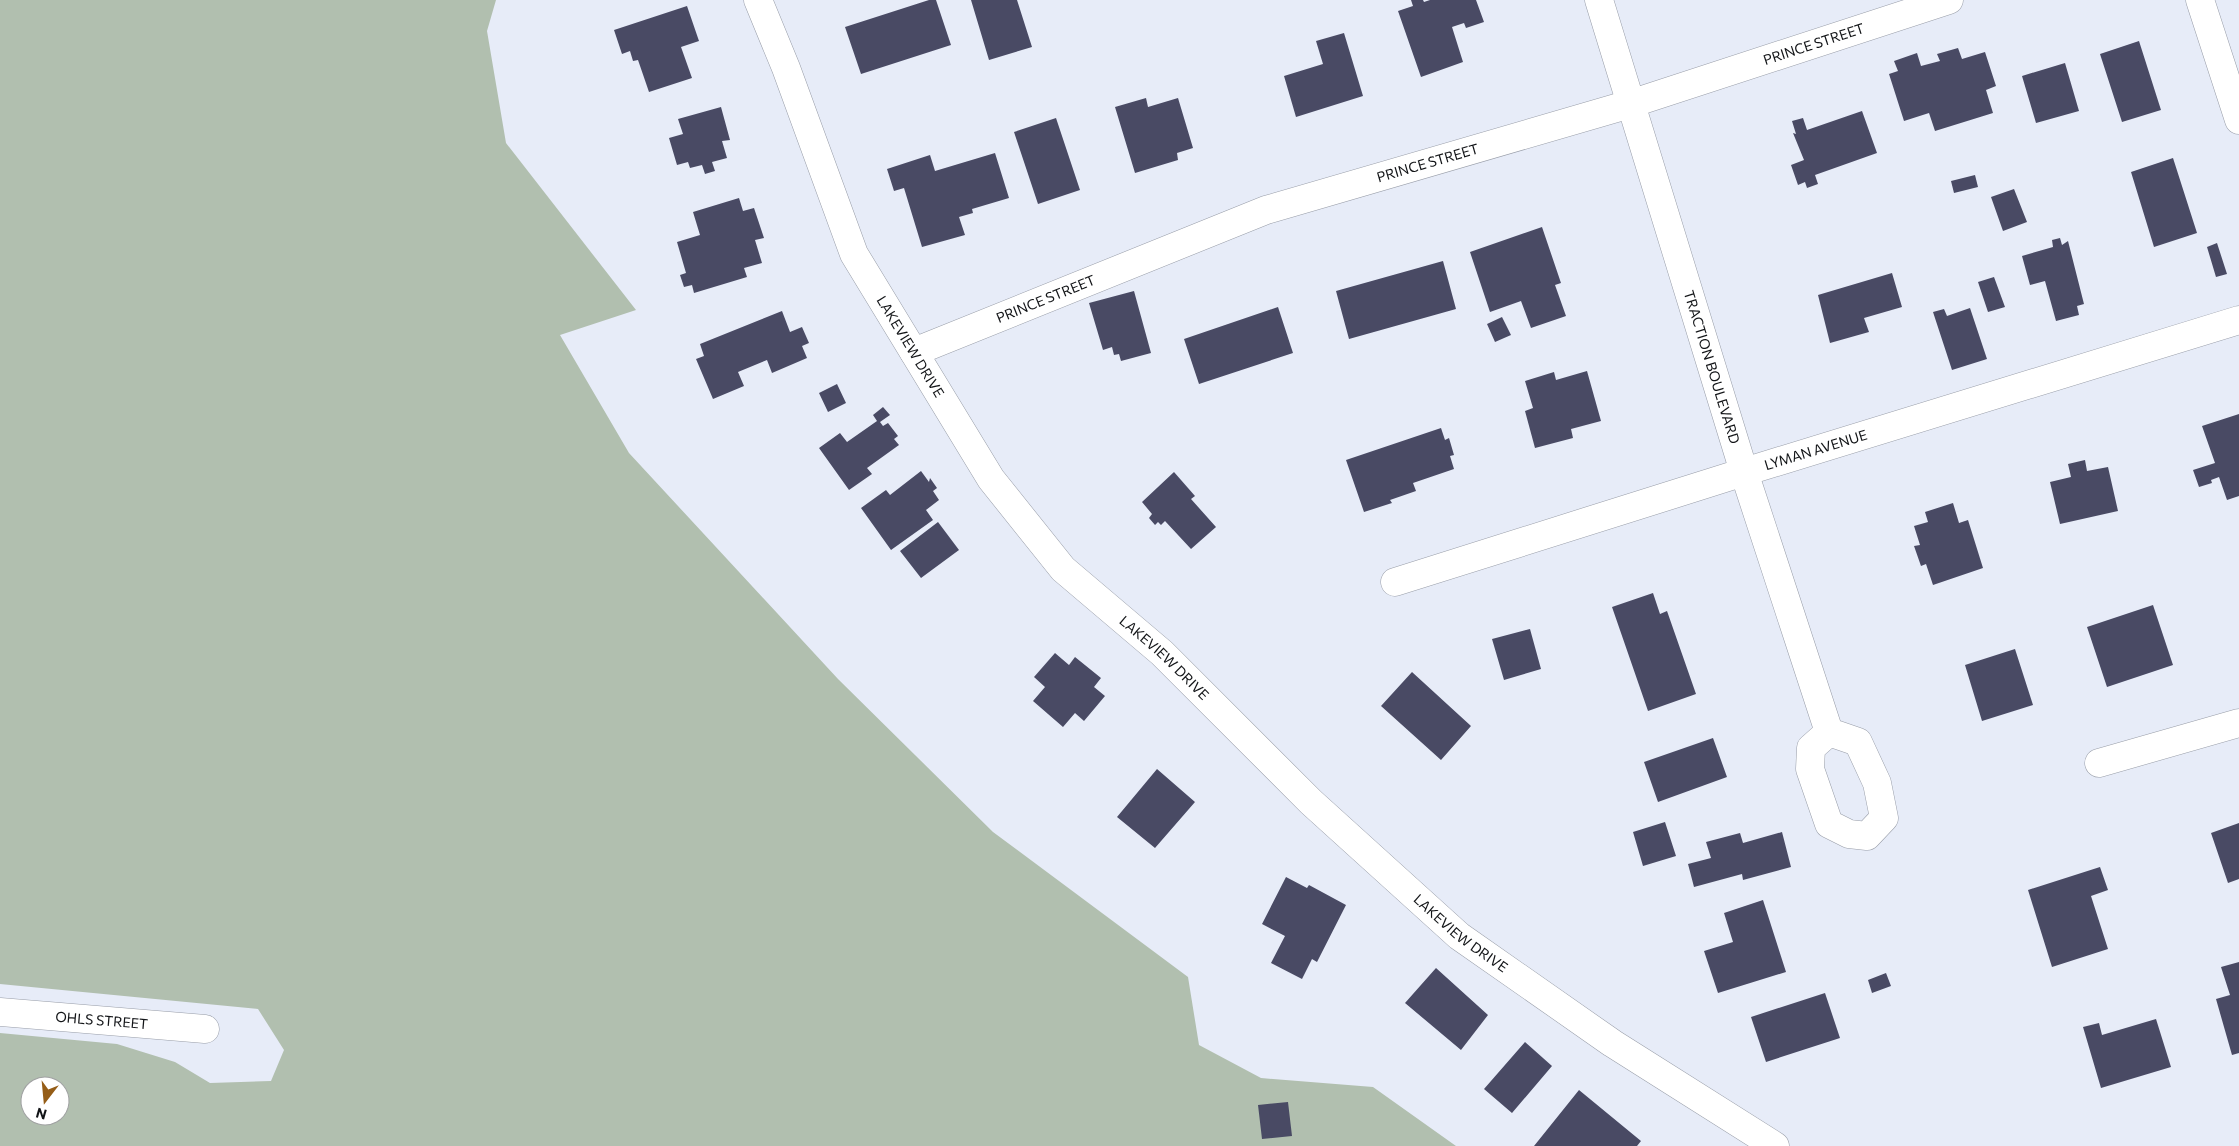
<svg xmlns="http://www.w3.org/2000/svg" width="2239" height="1146" font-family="Commissioner,sans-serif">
<rect width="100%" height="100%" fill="#e7ecf8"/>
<path fill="#b1bfaf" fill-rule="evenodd" d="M0,0H496L487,31L506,143L636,310L560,335L629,453L838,679L993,832L1188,977L1199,1045L1261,1078L1373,1087L1456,1146H0V1033L117,1044L175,1062L210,1083L271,1081L284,1050L258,1009L0,984ZM30,1086H60V1116H30Z"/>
<path fill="#494a64" d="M929,0H936L951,45L861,74L845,27Z
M971,0H1017L1032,47L989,60Z
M1411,0H1423L1424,2L1430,0H1476L1484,22L1466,28L1464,23L1452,27L1463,62L1421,77L1398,11L1413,6Z
M687,6L699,41L681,47L692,78L649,92L638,60L633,61L630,51L622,54L614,30Z
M1344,33L1363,96L1296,117L1284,76L1323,64L1316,41Z
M2139,41L2161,110L2122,122L2100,54Z
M1958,48L1962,59L1985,52L1996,86L1986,90L1993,113L1935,131L1929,113L1904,121L1889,74L1898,71L1894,61L1917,53L1921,66L1940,61L1937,54Z
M2065,63L2079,111L2036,123L2022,76Z
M1146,98L1148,107L1178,98L1193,148L1177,153L1178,160L1135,173L1115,107Z
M721,107L730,140L722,141L727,158L712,162L715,171L705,174L702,165L690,168L688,162L677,165L669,138L683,134L678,119Z
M1862,111L1877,153L1815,175L1818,184L1807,188L1805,182L1798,185L1791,165L1804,160L1793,133L1796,134L1792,121L1803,118L1807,130Z
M1056,118L1080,190L1038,204L1014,132Z
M995,153L1009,198L972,209L973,213L959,217L965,235L922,247L904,188L894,191L887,169L930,155L935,171Z
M2173,158L2197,233L2154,247L2131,172Z
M1975,175L1978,187L1954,193L1951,181Z
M2014,189L2027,222L2003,231L1991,197Z
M739,198L743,211L754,208L764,238L755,240L762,263L744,268L747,277L694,293L692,285L684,287L680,275L686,273L677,242L700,235L693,212Z
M1542,227L1561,283L1555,285L1566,316L1531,328L1521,301L1490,312L1470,252Z
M2060,238L2062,245L2068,241L2084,304L2077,306L2079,315L2056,321L2045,281L2030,285L2022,256L2053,247L2052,240Z
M2217,243L2227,274L2216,277L2207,247Z
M1443,261L1456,309L1349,339L1336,291Z
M1892,273L1902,307L1864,318L1869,332L1830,343L1818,295Z
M1994,277L2005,307L1988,312L1978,282Z
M1134,291L1151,353L1121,361L1119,354L1114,355L1112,347L1103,350L1089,303Z
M1278,307L1293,353L1199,384L1184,339Z
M1970,308L1987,359L1952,370L1933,312L1944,309L1947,316Z
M782,311L790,332L802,327L809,343L802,346L807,358L772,373L767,360L738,372L744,386L713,399L696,359L704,356L700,344Z
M1502,317L1511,335L1495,342L1487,324Z
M1587,371L1601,421L1571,429L1573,438L1535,448L1525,411L1533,408L1525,381L1554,372L1556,380Z
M837,384L846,403L828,412L819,393Z
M883,407L890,415L880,422L883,426L888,423L898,436L894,439L899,445L867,468L872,474L849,490L819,448L840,433L847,442L877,421L873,415Z
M2239,414V496L2227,500L2219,477L2211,480L2212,483L2199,487L2193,470L2215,463L2202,426Z
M1441,428L1445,440L1449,438L1454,455L1450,456L1454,469L1413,483L1416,491L1390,500L1392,503L1364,512L1346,460Z
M2085,460L2087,471L2108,467L2118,511L2060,524L2050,482L2071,477L2068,464Z
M921,471L929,482L930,478L937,488L933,491L939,500L926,510L933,520L891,550L861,508L886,490L890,495Z
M1174,472L1195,496L1191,499L1216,527L1191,549L1165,521L1161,525L1158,522L1155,525L1149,518L1152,514L1142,502Z
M1953,503L1959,523L1968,520L1983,568L1933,585L1926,564L1921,566L1914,546L1920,545L1914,526L1928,522L1925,512Z
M938,522L959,550L921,578L900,551Z
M1653,593L1660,614L1667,611L1696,694L1648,711L1612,607Z
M2153,605L2173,665L2107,687L2087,627Z
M1530,629L1541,669L1504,680L1492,639Z
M2015,649L2033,705L1982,721L1965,665Z
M1055,653L1069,665L1075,657L1101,678L1094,687L1105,696L1084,721L1075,713L1063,727L1033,701L1045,687L1034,677Z
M1412,672L1471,726L1441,760L1381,706Z
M1713,738L1727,777L1658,802L1644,762Z
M1157,769L1195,802L1155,848L1117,817Z
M1665,822L1676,856L1643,866L1633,832Z
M2239,823V879L2228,883L2211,833Z
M1782,832L1791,867L1743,880L1742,874L1694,887L1688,864L1711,858L1706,842L1740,833L1743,843Z
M2100,867L2108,890L2091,896L2108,949L2052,967L2028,890Z
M1286,877L1307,888L1309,885L1346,905L1317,962L1312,959L1302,979L1271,963L1285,936L1262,924Z
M1763,900L1786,972L1718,993L1704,951L1733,942L1724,913Z
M2239,962V1053L2232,1055L2216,999L2230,995L2221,967Z
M1436,968L1488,1015L1461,1050L1405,1003Z
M1886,973L1891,986L1872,993L1868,980Z
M1825,993L1840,1038L1766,1062L1751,1017Z
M2156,1019L2171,1067L2101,1088L2083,1027L2099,1023L2102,1035Z
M1525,1042L1552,1066L1512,1113L1484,1089Z
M1579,1090L1641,1141L1637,1146H1534Z
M1288,1102L1292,1136L1262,1139L1258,1105Z"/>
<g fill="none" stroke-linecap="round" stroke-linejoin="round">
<g stroke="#989da8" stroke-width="29">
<g id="minor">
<path id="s1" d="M758,0L786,68L854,254L991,479L1063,569L1162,653L1311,802L1459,936L1612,1043L1775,1146"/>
<path id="s2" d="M1599,0L1744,472L1829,732L1811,748L1810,769L1829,824L1849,834L1867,836L1884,818L1877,783L1858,742L1829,732"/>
<path d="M2200,0L2239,120"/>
<path id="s3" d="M914,352L1266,210L1630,104L1949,0"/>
<path id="s4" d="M1395,582L1744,472L2239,320"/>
<path d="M2099,763L2239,723"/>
<path id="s5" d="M0,1012L205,1029"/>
</g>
</g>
<use href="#minor" stroke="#fff" stroke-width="28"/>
</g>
<g text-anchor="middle" stroke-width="5" stroke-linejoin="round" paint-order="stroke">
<g font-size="14" fill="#121417" stroke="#fff">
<text dy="5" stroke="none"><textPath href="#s3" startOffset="952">PRINCE STREET</textPath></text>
<text dy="5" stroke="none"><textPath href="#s3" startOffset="548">PRINCE STREET</textPath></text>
<text dy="5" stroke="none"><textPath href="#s3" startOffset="142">PRINCE STREET</textPath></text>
<text dy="5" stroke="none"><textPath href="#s1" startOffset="380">LAKEVIEW DRIVE</textPath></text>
<text dy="5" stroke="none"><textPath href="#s2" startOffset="384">TRACTION BOULEVARD</textPath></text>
<text dy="5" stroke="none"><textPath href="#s4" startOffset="441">LYMAN AVENUE</textPath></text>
<text dy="5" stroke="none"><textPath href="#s1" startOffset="785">LAKEVIEW DRIVE</textPath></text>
<text dy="5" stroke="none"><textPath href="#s1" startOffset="1190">LAKEVIEW DRIVE</textPath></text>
<text dy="5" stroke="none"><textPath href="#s5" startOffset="102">OHLS STREET</textPath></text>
</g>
</g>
<g transform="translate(45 1101) rotate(196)"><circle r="24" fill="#ffffff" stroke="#a0a1a2"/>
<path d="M0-4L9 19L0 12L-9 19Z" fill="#955d17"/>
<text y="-8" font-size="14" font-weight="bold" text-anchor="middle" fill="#121417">N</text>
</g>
</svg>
